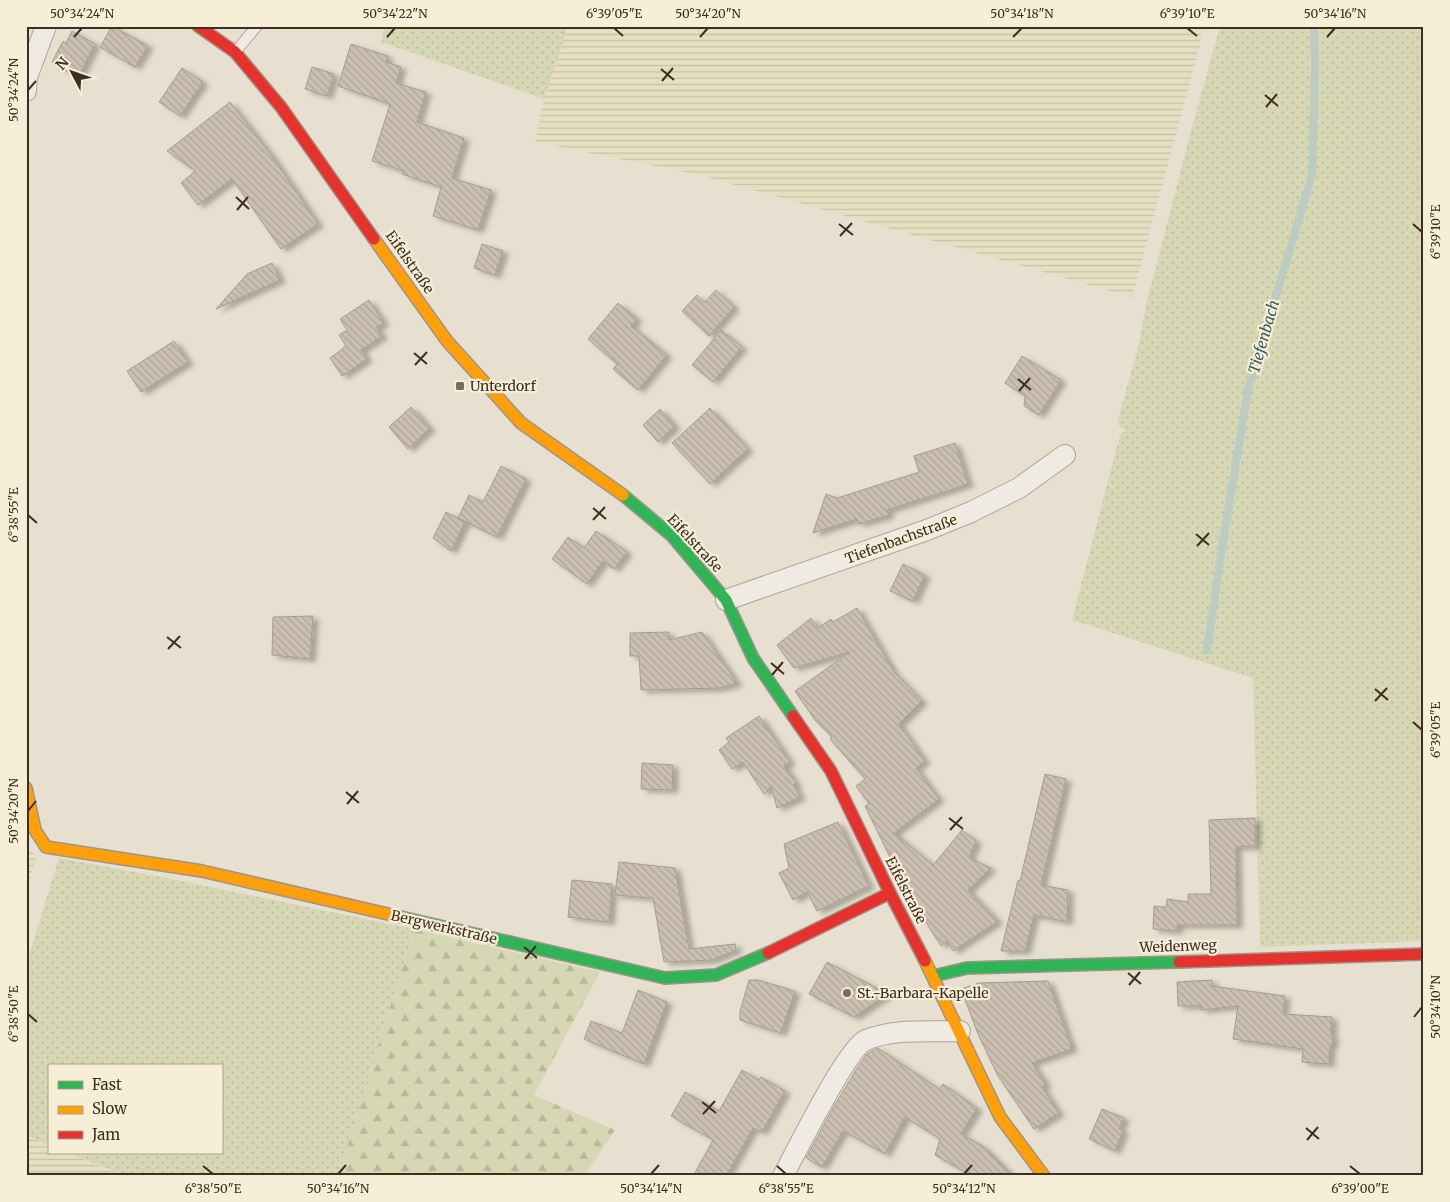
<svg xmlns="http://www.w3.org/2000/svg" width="1450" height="1202" font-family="Merriweather,serif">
<defs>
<pattern id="farmland-rules" width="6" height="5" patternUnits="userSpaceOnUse" patternTransform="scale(1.25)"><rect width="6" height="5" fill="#e6dfc2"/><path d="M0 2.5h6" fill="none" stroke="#c6c0a6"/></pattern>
<pattern id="grass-dots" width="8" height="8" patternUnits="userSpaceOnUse" patternTransform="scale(1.25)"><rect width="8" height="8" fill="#d6d7b3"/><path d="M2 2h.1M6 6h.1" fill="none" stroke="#b9b99a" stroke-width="1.8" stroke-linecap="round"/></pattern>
<pattern id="forest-firs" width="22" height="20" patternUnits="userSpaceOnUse" patternTransform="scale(1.25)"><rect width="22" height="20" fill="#d6d7b3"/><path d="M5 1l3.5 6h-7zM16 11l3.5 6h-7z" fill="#b9b99a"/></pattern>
<pattern id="building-back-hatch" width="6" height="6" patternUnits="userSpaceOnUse" patternTransform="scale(1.25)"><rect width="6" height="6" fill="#cbbfb2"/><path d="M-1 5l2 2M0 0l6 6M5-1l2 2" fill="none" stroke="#afa499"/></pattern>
<filter id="shadow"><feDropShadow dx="5.5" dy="3" stdDeviation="2.5" flood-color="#0004"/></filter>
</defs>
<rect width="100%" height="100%" fill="#e7e0d1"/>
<path fill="url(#farmland-rules)" d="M568,26H1202L1199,49L1132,297L700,175L535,142L544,99Z
M26,850L37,855L26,893Z
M26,1135L49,1145V1153H68L127,1176H26Z"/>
<path fill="url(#grass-dots)" d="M385,26H568L544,99L381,42Z
M1220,26H1424V941L1260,947L1253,678L1072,620L1120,435L1125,430L1117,424L1138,347L1147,301L1191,131Z
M59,858L162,877L414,929L338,1176H127L68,1153H221V1066H49V1145L26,1135V965Z"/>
<path fill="url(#forest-firs)" d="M414,929L600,972L534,1095L615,1130L584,1176H338Z"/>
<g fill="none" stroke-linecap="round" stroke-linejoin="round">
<path stroke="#bcccc2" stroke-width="8" d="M1207,650L1221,554L1248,390L1312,175L1315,64L1314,26"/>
</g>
<path fill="url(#building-back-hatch)" stroke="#a89c90" filter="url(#shadow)" d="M112,26L148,46L135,67L100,47Z
M72,31L95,44L78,77L52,62L63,41L66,43Z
M351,44L388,56L386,62L401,67L396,83L426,92L417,122L464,138L452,178L491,190L478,230L433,216L441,187L402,174L404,171L372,161L390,104L338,86Z
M312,67L334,74L327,96L305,89Z
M182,68L203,82L180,116L159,102Z
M230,102L272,156L318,224L281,249L232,179L198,205L181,183L195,171L167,151Z
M482,244L503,251L495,275L474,268Z
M272,263L280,280L216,309L247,274Z
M716,290L734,307L709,336L682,311L697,295L704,303Z
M369,300L384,323L376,327L382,336L361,350L367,359L342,376L330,358L346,346L339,335L347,330L340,319Z
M618,303L637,319L631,326L667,355L638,390L613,369L617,364L588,339Z
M721,330L742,347L713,382L692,365Z
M174,341L188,362L141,392L127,371Z
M1022,356L1061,380L1039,415L1024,406L1025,396L1005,383Z
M411,407L430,428L408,449L389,427Z
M710,408L748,449L710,484L672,443Z
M660,409L675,426L658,442L643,425Z
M955,443L968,484L887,510L889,515L859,524L857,519L813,533L826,494L837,498L919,472L914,456Z
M501,466L526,479L497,537L458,518L469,495L483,502Z
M446,512L465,522L451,551L433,538Z
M596,531L627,552L614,569L603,561L587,584L552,559L568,537L584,548Z
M903,564L925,575L913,601L890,591Z
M857,608L894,672L922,701L899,724L925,761L916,768L939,799L894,833L933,865L962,830L976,841L969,858L991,868L968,890L998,921L953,951L947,941L941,946L908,894L865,806L869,804L856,786L865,779L830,739L832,737L815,720L795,691L850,652L794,668L777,645L811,618L818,628L831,619L833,622Z
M313,616L310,659L272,655L273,617Z
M669,632V640L702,632L737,683L720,688L641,690L639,656H630V633Z
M759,716L790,762L784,766L796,783L794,785L800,797L777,808L771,787L764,794L743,762L732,769L719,750L729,742L726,738Z
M642,763L673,765L672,790L641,789Z
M1045,774L1066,779L1041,885L1068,890L1067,922L1034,915L1025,951H1001L1018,880L1020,881Z
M1255,818V846L1236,847L1237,925H1177V931L1153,929L1154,906L1166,907L1167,899L1188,902V894H1211L1209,820Z
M838,822L869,886L817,911L807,892L793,900L779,873L789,868L784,844Z
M619,862L675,868L689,949L735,944L736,950L712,960L664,962L653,898L615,895Z
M572,880L612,884L609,922L568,917Z
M827,962L888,994L854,1017L809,994Z
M749,980H758L795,991L781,1033L740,1020V1011Z
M1212,980V986L1285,996L1283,1014L1332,1017L1331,1034L1333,1037L1332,1045L1330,1046L1329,1064L1302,1062L1303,1049L1233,1039L1238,1006L1201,1010V1006H1178L1177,982Z
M1048,981L1072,1049L1032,1063L1046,1084L1042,1087L1059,1113L1034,1129L998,1076L978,1034L961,989L979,983Z
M638,990L667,1002L644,1064L584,1039L591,1021L622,1033Z
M878,1048L939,1089L943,1084L977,1108L961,1134L984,1147L1013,1176H972L935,1155L940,1139L905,1117L885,1154L843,1131L822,1167L806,1158L833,1108L857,1068L866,1055L872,1051Z
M742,1070L759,1080L761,1077L785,1091L762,1132L753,1128L726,1176H693L713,1140L671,1116L685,1092L719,1111Z
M1102,1109L1124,1118L1119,1129L1123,1131L1115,1151L1089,1139Z"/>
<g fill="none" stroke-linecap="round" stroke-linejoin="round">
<g stroke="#ada599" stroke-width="12">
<path id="lane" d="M236,51L257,26"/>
</g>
<g stroke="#ada599" stroke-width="22">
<path id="street" d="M26,91L27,77L46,26
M726,600L927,530L971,512L1019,488L1065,455
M783,1176C796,1152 847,1048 866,1040C895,1028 929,1032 960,1031"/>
</g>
<g stroke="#9c958a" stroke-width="14">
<path id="fast" d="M623,495L672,536L726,600L753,658L793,716
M405,918L665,978L716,975L768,953
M933,976L967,968L1179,962"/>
</g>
<g stroke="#9c958a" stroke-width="14">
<path id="slow" d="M374,239L447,341L521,423L623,495
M26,788L35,830L46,847L202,871L405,918
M925,961L1000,1117L1044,1176"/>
</g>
<g stroke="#9c958a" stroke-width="14">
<path id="jam" d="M198,26L235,52L281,107L374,239
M793,716L831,771L890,893L925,961
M768,953L890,893
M1179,962L1424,954"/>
</g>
<use href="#lane" stroke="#efebe3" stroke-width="10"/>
<use href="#street" stroke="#efebe3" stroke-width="20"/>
<use href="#fast" stroke="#30b455" stroke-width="11"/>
<use href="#slow" stroke="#ff9f0a" stroke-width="11"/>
<use href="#jam" stroke="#e5322d" stroke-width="11"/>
</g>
<path fill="none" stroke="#3d2e20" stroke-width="2" d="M614,28L623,36M1187,28L1197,36M74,37L82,28M387,37L395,28M700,37L708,28M1013,37L1022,28M1327,37L1335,28M661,69L674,80M662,81L673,68M28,90L36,81M1265,95L1278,106M1266,107L1277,94M236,197L249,209M237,210L248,197M839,224L853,235M1413,224L1422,232M840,236L852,223M414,353L427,364M415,365L427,352M1018,379L1031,390M1019,391L1030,378M593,508L606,519M28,515L37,523M593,520L605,507M1196,534L1209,545M1197,546L1209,533M167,637L181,648M168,649L180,636M771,663L784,674M772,675L783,662M1375,689L1388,700M1375,701L1387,688M1413,722L1422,730M346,792L359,803M347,804L358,791M28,811L36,801M949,818L963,829M950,830L962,817M524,947L537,958M525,959L536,946M1128,973L1141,984M1129,985L1140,972M28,1014L37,1022M1414,1017L1422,1007M702,1102L716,1113M703,1114L715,1101M1306,1128L1319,1139M1307,1140L1318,1127M203,1166L213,1174M777,1166L786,1174M1350,1166L1360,1174M338,1174L346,1165M651,1174L659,1165M964,1174L972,1165"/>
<g fill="#786c5e" stroke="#f7eed8" stroke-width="2">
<rect x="455" y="381" width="10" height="10" rx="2.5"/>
<circle cx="847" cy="993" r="5"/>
</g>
<g text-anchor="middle" stroke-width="4.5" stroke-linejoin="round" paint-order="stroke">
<g font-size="14" fill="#3d2e20" stroke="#f7eed8">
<text transform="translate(410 262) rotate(55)" y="5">Eifelstraße</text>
<text transform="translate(901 539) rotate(-20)" y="5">Tiefenbachstraße</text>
<text transform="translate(695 543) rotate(47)" y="5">Eifelstraße</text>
<text transform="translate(906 890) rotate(63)" y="5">Eifelstraße</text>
<text transform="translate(444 927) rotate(13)" y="5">Bergwerkstraße</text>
<text transform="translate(1178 946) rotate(-2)" y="5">Weidenweg</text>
</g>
<g font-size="14" fill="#3d2e20" stroke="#f7eed8" text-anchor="start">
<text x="470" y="391">Unterdorf</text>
<text x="857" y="998">St.-Barbara-Kapelle</text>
</g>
<g font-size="15" font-style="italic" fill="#2f5d5a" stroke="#f7eed8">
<text transform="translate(1264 337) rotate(-74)" y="5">Tiefenbach</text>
</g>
</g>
<rect width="1450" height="1202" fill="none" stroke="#f7eed8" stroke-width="55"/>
<rect x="48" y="1064" width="175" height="90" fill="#f7eed8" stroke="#ada18e"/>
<rect x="58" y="1081" width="25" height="8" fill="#30b455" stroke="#ada18e"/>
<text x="92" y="1090" font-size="15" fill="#3d2e20">Fast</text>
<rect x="58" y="1106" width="25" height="8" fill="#ff9f0a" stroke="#ada18e"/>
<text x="92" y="1114" font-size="15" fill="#3d2e20">Slow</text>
<rect x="58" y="1131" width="25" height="8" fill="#e5322d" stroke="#ada18e"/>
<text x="92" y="1140" font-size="15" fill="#3d2e20">Jam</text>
<g transform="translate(72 72) rotate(311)" stroke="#f7eed8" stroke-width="4" paint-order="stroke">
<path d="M0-4L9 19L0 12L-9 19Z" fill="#3d2e20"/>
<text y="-8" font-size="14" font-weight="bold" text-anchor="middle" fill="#3d2e20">N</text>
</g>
<rect x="28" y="28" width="1394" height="1146" fill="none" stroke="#3d2e20" stroke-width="2"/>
<g font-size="12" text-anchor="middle" fill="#3d2e20">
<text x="82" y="18">50°34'24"N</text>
<text x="395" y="18">50°34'22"N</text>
<text x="614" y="18">6°39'05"E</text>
<text x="708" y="18">50°34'20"N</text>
<text x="1022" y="18">50°34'18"N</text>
<text x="1187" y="18">6°39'10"E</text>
<text x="1335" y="18">50°34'16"N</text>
<text transform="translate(14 90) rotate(-90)" y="4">50°34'24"N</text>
<text transform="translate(1436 232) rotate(-90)" y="4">6°39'10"E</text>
<text transform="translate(14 515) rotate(-90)" y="4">6°38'55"E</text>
<text transform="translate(1436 730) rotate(-90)" y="4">6°39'05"E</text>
<text transform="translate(14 811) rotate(-90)" y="4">50°34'20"N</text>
<text transform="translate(1436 1007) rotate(-90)" y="4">50°34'10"N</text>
<text transform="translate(14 1014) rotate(-90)" y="4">6°38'50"E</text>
<text x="213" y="1193">6°38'50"E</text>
<text x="338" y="1193">50°34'16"N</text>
<text x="651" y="1193">50°34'14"N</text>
<text x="786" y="1193">6°38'55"E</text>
<text x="964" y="1193">50°34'12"N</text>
<text x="1360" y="1193">6°39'00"E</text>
</g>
</svg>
